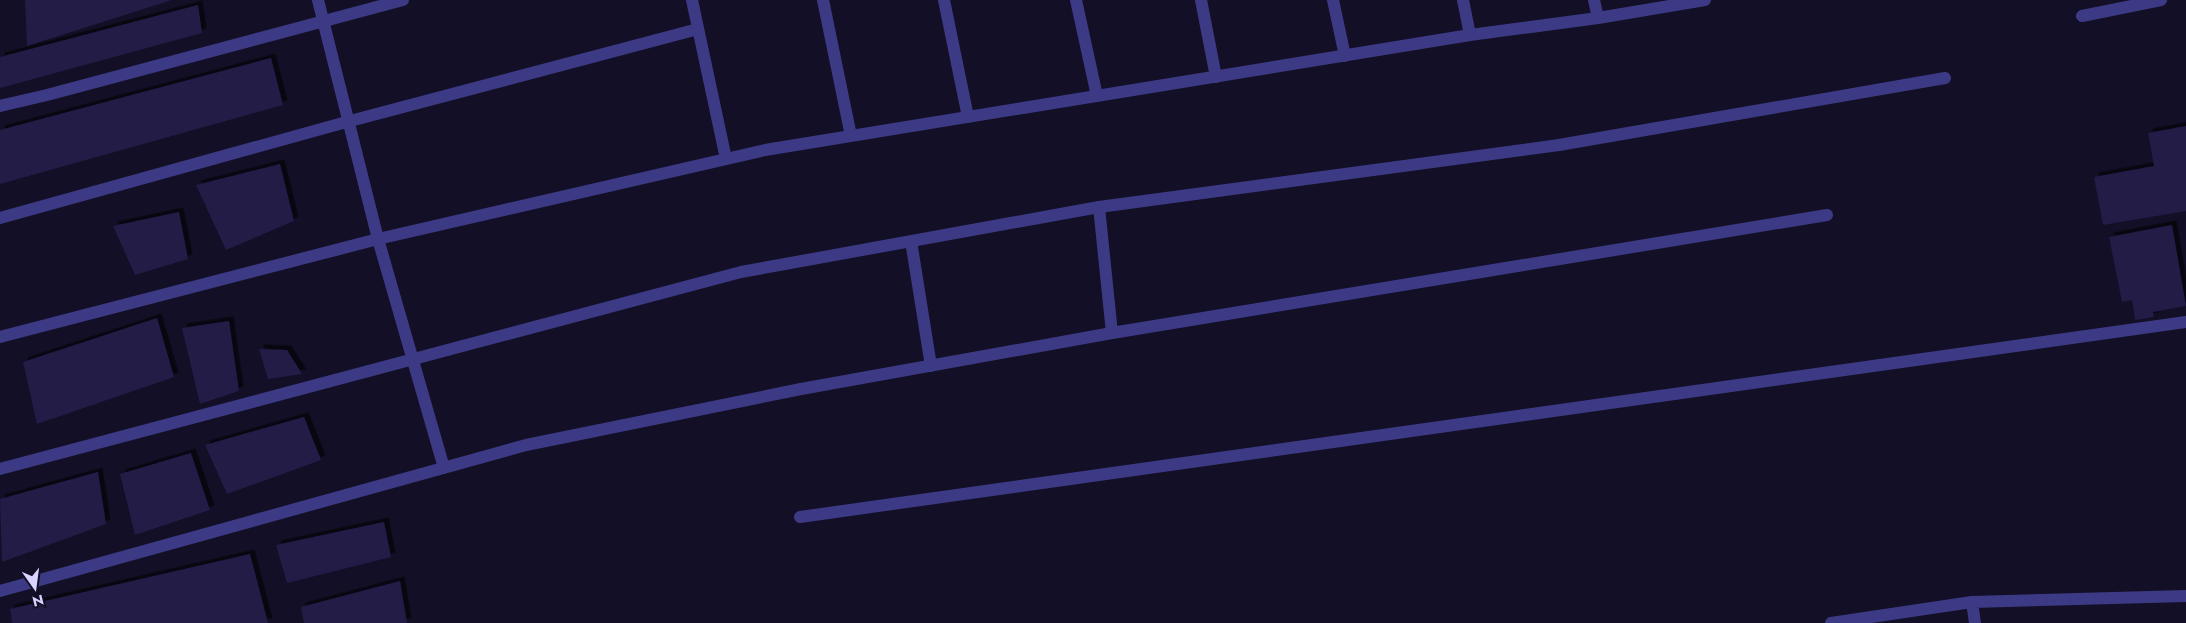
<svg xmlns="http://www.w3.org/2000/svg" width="2186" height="623" font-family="Jost,sans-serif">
<defs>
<filter id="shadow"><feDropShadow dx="4.5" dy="-4.5" stdDeviation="0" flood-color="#0009"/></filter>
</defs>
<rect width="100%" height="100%" fill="#130f26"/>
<path fill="#241b47" filter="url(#shadow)" d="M25,0H172L27,46Z
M198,5L202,33L0,88V57Z
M271,58L283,105L0,184V130Z
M2186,126V211L2103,225L2094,177L2154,166L2148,133Z
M280,164L294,221L226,250L196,185Z
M179,212L188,259L135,275L113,226Z
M2172,225L2186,306L2153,312L2154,317L2135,320L2132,300L2122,302L2109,237Z
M157,318L174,377L37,424L23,362Z
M229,321L239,391L200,404L182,328Z
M259,349L287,350L302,374L268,379Z
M304,417L321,460L227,494L205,445Z
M191,453L210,510L135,535L120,474Z
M98,472L106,524L2,562L0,499Z
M384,522L391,557L287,583L276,545Z
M250,554L268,623H12L10,609Z
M400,581L407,623H304L301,607Z"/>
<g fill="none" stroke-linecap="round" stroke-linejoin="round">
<path stroke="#3d3a85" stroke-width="12" d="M318,0L378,239L444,468
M692,0L726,159
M823,0L851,136
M944,0L968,117
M1076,0L1097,96
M1201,0L1216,77
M1333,0L1345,56
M1463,0L1470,35
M1594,0L1598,18
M2082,16L2161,0
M0,106L47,95L403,0
M1099,207L1112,333
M0,218L350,121L698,29
M911,241L931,366
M0,337L378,239L765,150L1470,35L1598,18L1705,0
M0,469L741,272L1099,207L1559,145L1945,78
M800,517L2186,322
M0,591L526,445L801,389L1112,333L1827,215
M1972,602L1975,623
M1831,623L1972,602L2186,596"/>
</g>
<g transform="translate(35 588) rotate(166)" stroke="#130f26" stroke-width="4" paint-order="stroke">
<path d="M0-4L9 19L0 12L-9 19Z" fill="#d9d4ff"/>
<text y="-8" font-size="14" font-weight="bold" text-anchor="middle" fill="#d9d4ff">N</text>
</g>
</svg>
